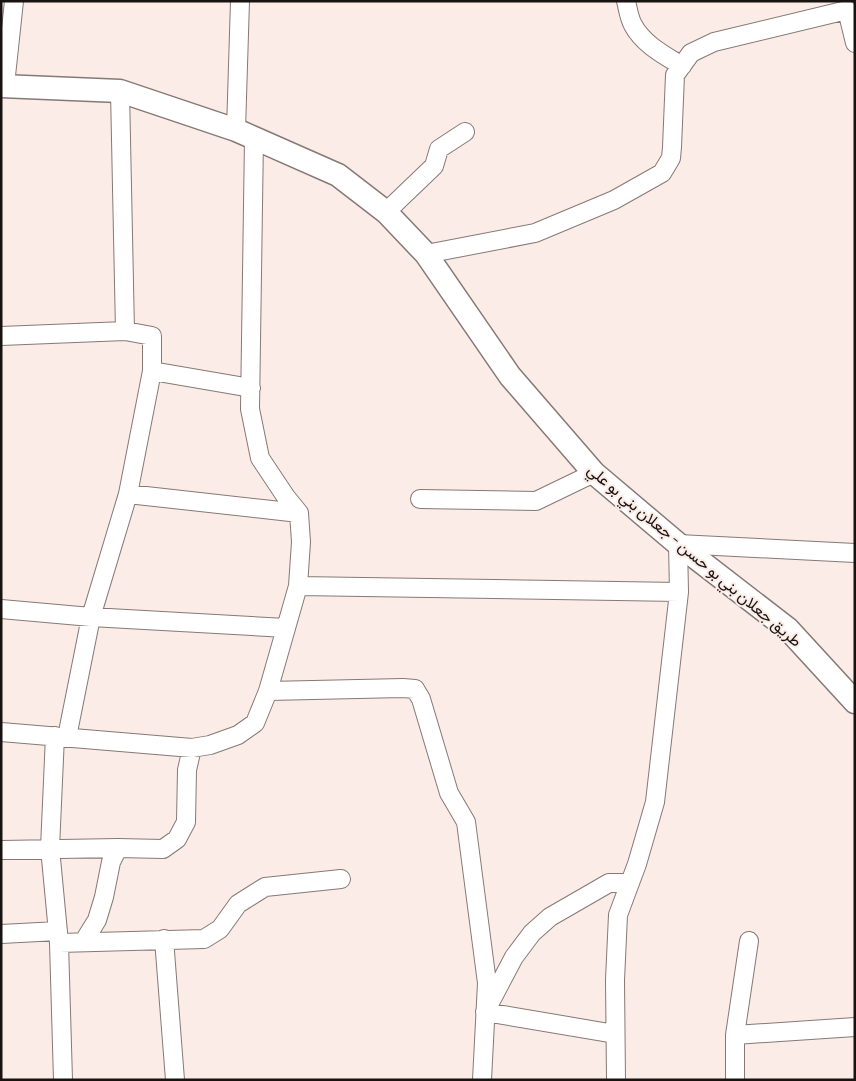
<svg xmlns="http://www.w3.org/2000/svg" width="856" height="1081" font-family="Barlow,Vazirmatn,sans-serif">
<rect width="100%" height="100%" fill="#fbece7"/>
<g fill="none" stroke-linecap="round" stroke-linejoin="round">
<g stroke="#867974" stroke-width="20">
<path id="minor" d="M626,1C628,9 629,18 633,25C643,44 664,55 682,66
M5,85L14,1
M120,91L125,331
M236,130L240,1
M386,212L434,166L439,149L465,132
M426,254L535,233L614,200L662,173L671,158L672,147L675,75L691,53L714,42L847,10L855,43
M1,336L125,331L152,336V371L128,494L91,617L67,737
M152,371L251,388
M128,494L299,513
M420,499L536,501L594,473
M298,586L679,592
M1,609L91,617L286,628
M268,691L403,688L415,689L421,699L449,793L466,822L487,983L482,1080
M1,732L192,748L210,745L238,735L255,723L268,691L298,586L301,542L299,513L286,497L260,458L250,409L254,138
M55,736L50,848L59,943L63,1080
M1,850L118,848
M1,934L58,931
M164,939L175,1080
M84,941L97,920L104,897L111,862L118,848L163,849L177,839L186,822L187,770L192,748
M59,943L204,939L220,929L238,904L265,887L341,879
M615,1034L485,1012L514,957L532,933L550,917L609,883H630
M735,1035L855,1027
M616,1080L615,980L618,915L637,864L655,802L679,592L678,544L855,553
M735,1080V1035L749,941"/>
</g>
<g stroke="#867974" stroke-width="25">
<path id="tertiary" d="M1,86L120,91L236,130L338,175L386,212L426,254L510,376L594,473L678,544L788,629L855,702"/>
</g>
<use href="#minor" stroke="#fff" stroke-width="18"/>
<use href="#tertiary" stroke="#fff" stroke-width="22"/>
</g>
<g text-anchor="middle" stroke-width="4" stroke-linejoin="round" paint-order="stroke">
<g font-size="16" fill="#181311" stroke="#fbece7">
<text transform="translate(695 555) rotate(40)" y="6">طريق جعلان بني بو حسن - جعلان بني بو علي</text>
</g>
</g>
<rect width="856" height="1081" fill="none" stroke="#181311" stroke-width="5"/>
</svg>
